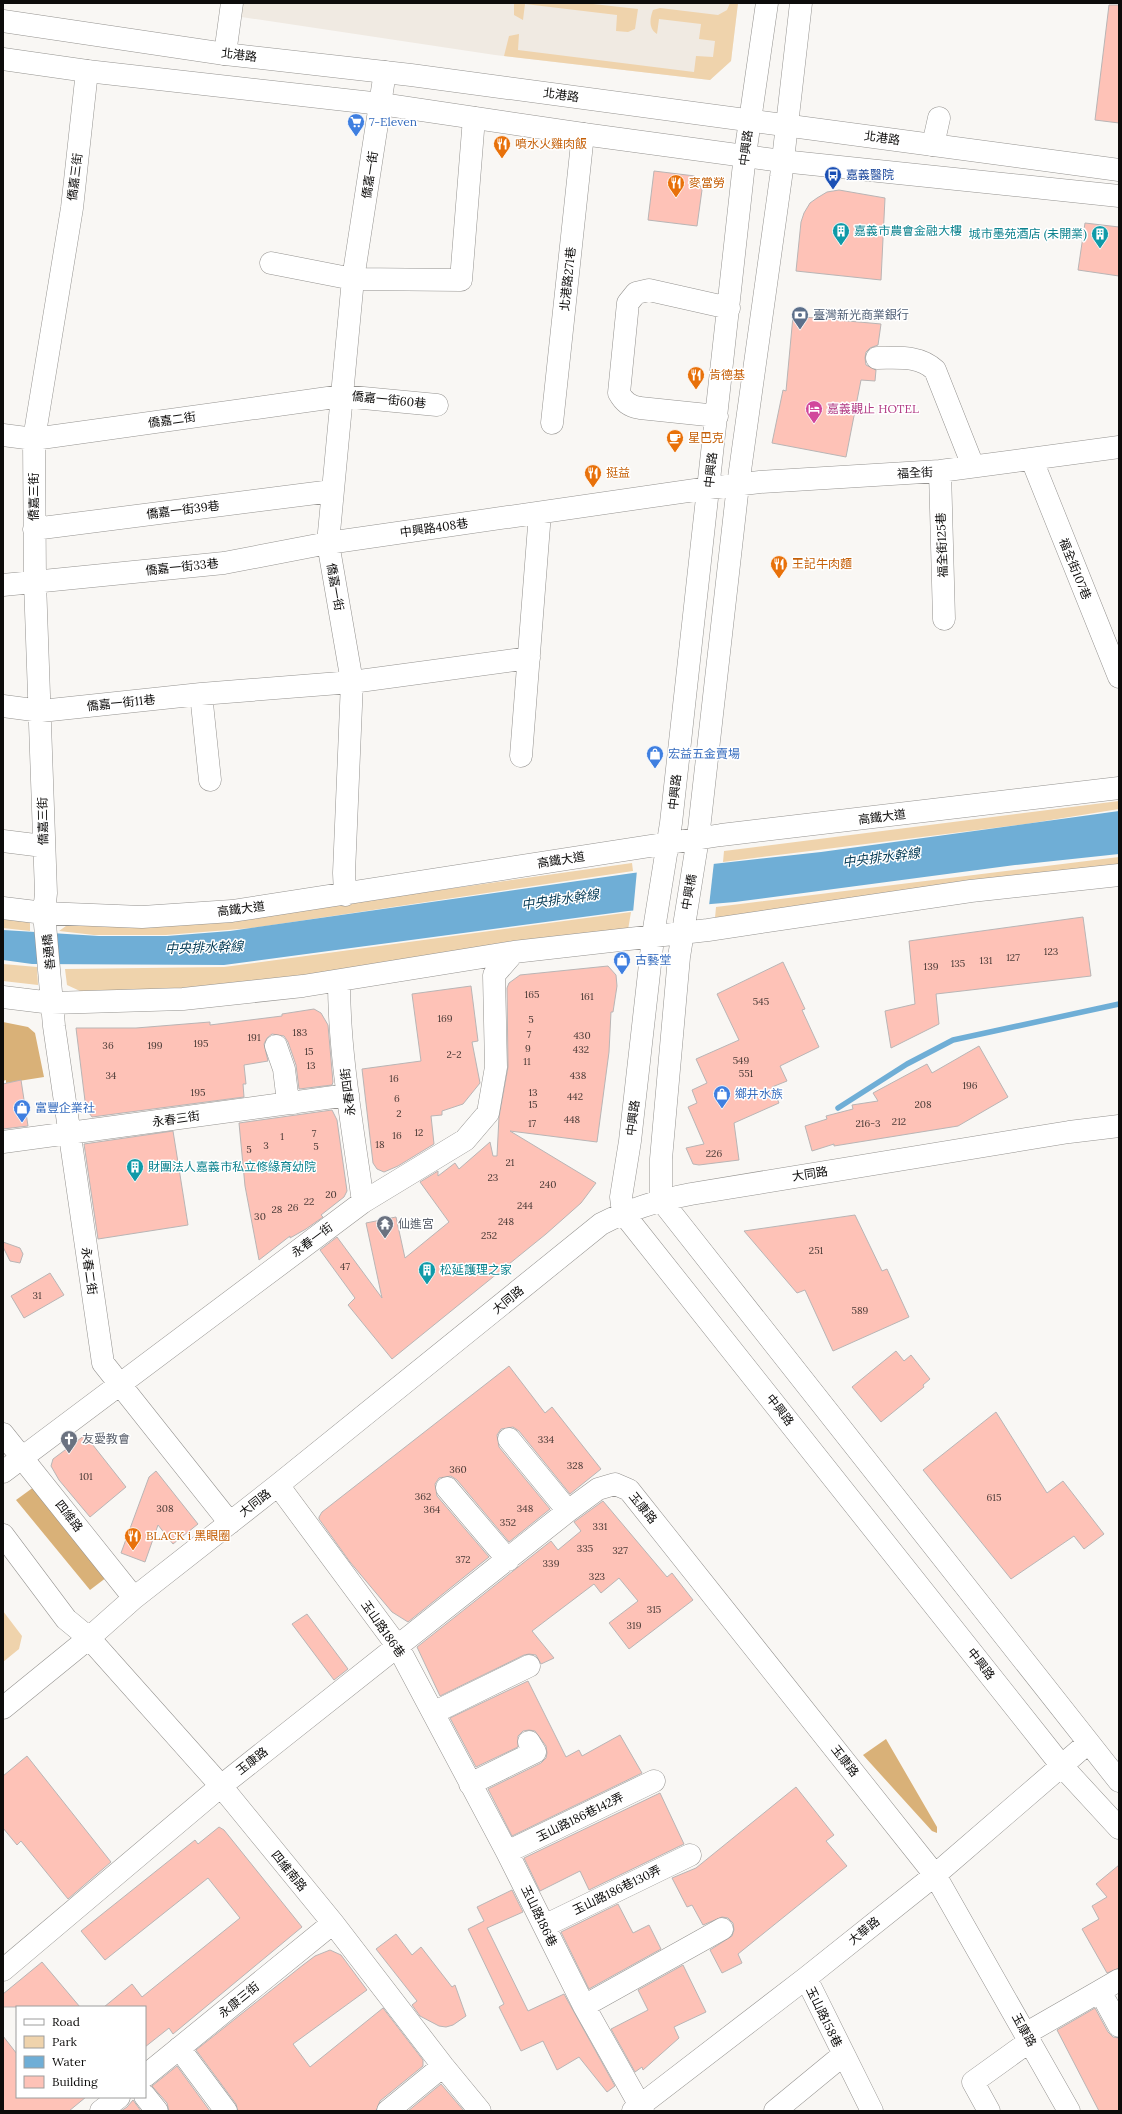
<svg xmlns="http://www.w3.org/2000/svg" width="1122" height="2114" font-family="Lora,'Noto Sans TC',serif">
<rect width="100%" height="100%" fill="#f9f7f4"/>
<path fill="#f0eae2" d="M237,3H738L731,61L710,80L495,55L235,16Z"/>
<path fill="#efd3ac" d="M514,3H584L638,9L635,29L628,32L616,31L617,15L525,4L523,20L514,15Z
M730,3H738L731,61L710,80L504,56L509,36L519,34L518,50L694,72L696,56L713,57L715,41L699,39L701,24L659,19L657,34C648,28 650,18 653,10L660,8L718,15L727,10Z
M1119,801V809L1026,824L723,862L724,851Z
M1119,857V868L715,918L716,907Z
M632,863L633,871L252,928L166,935H94L59,931L66,926L77,923L362,901Z
M631,912L628,930L439,958L189,990L80,991L67,985L65,969L224,967Z
M3,917L30,922V931L3,928Z
M3,964L37,967L38,985L3,981Z
M3,1611L22,1636L19,1649L3,1662Z"/>
<path fill="#d9b178" d="M3,1022L28,1027L35,1033L44,1077L6,1083V1080L3,1081Z
M38,1484L111,1574L90,1590L16,1500Z
M886,1739L937,1827V1833L932,1831L863,1755Z"/>
<path fill="#6faed6" d="M1119,811V854L1015,865L735,902L628,911L224,965L32,964L3,960V930L99,936H167L230,931L633,873L821,852Z"/>
<path fill="#f9f7f4" d="M714,862L709,906L633,913L637,870Z"/>
<g fill="none" stroke-linecap="round" stroke-linejoin="round">
<path stroke="#6faed6" stroke-width="5.5" d="M838,1108L907,1064L953,1040L1119,1004"/>
</g>
<path fill="#fec2b7" stroke="#b9b5b5" d="M1109,5H1119V123L1095,120Z
M654,171L695,176L702,190L697,226L648,220Z
M839,190L885,198L881,280L796,271L801,222L804,213L810,203L817,198L827,192Z
M1085,223L1119,227V276L1078,270Z
M793,316L881,324L878,345L870,348L866,352L865,358L866,365L876,370L875,381L861,380L846,457L772,443L783,390L786,391Z
M1083,917L1091,976L936,994L939,1024L891,1048L885,1011L915,1004L909,941Z
M783,962L805,1009L802,1010L819,1047L780,1066L787,1081L772,1087L779,1103L734,1123L739,1160L699,1165L693,1164L686,1148L704,1144L688,1107L697,1103L692,1090L707,1083L696,1059L739,1040L717,994Z
M608,966L616,975L617,986L613,1012H611L609,1052L597,1142L510,1131L596,1183L581,1203L546,1234L392,1359L348,1305L355,1298L320,1250L337,1237L382,1298L366,1223L396,1217L405,1258L449,1222L420,1182L438,1171V1176L455,1163L459,1169L490,1142L493,1156H497L499,1117L508,1067L507,988L509,983L520,975Z
M471,986L478,1041L472,1042L480,1083L463,1104L442,1111V1115L431,1116L434,1144L398,1166L384,1172L377,1169L373,1163L362,1069L421,1061L412,994Z
M314,1009L321,1013L328,1025L333,1082L332,1085L299,1089L296,1065L288,1042L284,1036L272,1034L267,1038L264,1044L268,1061L244,1065L246,1084H243L244,1097L92,1117L86,1109L76,1028H136L210,1022V1025L282,1016V1014Z
M979,1046L1008,1097L958,1126L834,1146V1144L812,1151L805,1126L827,1119L826,1116L853,1109L852,1105L878,1101L873,1093L927,1064L932,1073Z
M21,1080L28,1126L3,1129V1084Z
M332,1110L337,1120L347,1191L344,1197L321,1215L323,1217L306,1229L290,1238V1236L259,1260L245,1186L239,1123Z
M173,1131L188,1225L98,1239L84,1144Z
M855,1215L882,1271L887,1269L909,1317L833,1351L805,1290L797,1293L744,1231Z
M3,1242L20,1248L23,1254L20,1263L10,1261L3,1247Z
M50,1273L64,1295L24,1318L11,1296Z
M896,1351L904,1361L911,1355L930,1379L923,1385L924,1387L881,1422L852,1387Z
M509,1366L545,1413L552,1407L601,1469L570,1494L519,1431L513,1427L501,1429L497,1435L499,1447L550,1509L509,1542L457,1480L451,1476L439,1478L435,1484L437,1496L489,1557L408,1622L392,1612L350,1562L319,1519V1517L322,1512Z
M996,1412L1047,1493L1063,1481L1104,1534L1084,1549L1074,1536L1011,1579L923,1470Z
M85,1435L126,1487L90,1517L59,1480L51,1466L53,1459Z
M156,1471L198,1524L173,1544L158,1525L145,1562L121,1553L149,1477Z
M603,1501L667,1577L672,1573L693,1600L629,1649L609,1623L638,1601L619,1578L601,1593L594,1584L532,1631L554,1658L541,1664L536,1655L529,1654L524,1655L440,1696L417,1647L551,1541L558,1550L581,1531L574,1522Z
M307,1614L348,1669L334,1680L292,1624Z
M528,1681L566,1757L579,1750L582,1756L620,1735L642,1773L512,1836L488,1789L541,1763L546,1758L547,1753L546,1746L535,1731L529,1730L523,1731L518,1736V1747L476,1767L450,1718Z
M27,1756L111,1862L68,1899L21,1841L17,1845L3,1828V1776Z
M796,1787L834,1835L826,1841L847,1866L738,1954L742,1963L722,1973L710,1950L732,1936L734,1930L733,1923L728,1918L722,1917L703,1925L692,1905L687,1907L672,1878L696,1868Z
M660,1793L684,1844L589,1890L580,1871L540,1891L524,1858Z
M219,1827L224,1830L302,1927L173,2034L169,2028L145,2047V2007H104L132,1984L142,1997L240,1918L208,1878L105,1960L81,1931L195,1840L198,1844Z
M1119,1865V1968L1107,1973L1082,1929L1099,1919L1092,1906L1107,1897L1096,1884Z
M512,1890L523,1912L487,1928L528,2011L564,1994L615,2086L607,2092L579,2057L557,2070L543,2041L521,2051L499,2007L504,2004L468,1929L484,1921L477,1907Z
M618,1904L633,1933L649,1925L661,1949L589,1989L561,1932Z
M396,1934L412,1955L421,1947L452,1987L455,1985L466,2016L453,2025L446,2027L439,2026L420,2016L412,2005L417,2001L376,1949Z
M330,1950L341,1955L367,1990L293,2044L310,2067L383,2008L423,2060V2066L380,2101L376,2111H238L236,2104L196,2050L303,1965L315,1956Z
M42,1962L80,2007H3V1994Z
M683,1965L706,2012L674,2027L679,2038L643,2070L642,2067L635,2072L611,2029L648,2010L638,1990Z
M1095,2008L1108,2032L1113,2037L1119,2038V2111H1099L1057,2030Z
M3,2036L17,2054V2097H86L69,2111H3Z
M177,2066L210,2111H169L167,2103L152,2086Z
M441,2084L464,2111H408Z
M133,2100L141,2111H121L127,2107Z"/>
<g fill="none" stroke-linecap="round" stroke-linejoin="round">
<g stroke="#959390" stroke-width="23">
<path id="minor" d="M767,3L745,155L671,823L654,929L630,1141L621,1197L623,1213L1061,1765L1119,1828
M801,3L781,177L738,485L698,838L679,957L661,1159V1200L1119,1781
M225,54L232,3
M87,71L72,208L34,439L35,582L46,893L44,913L54,1026L103,1363L230,1523
M933,145L939,118
M271,263L353,279L461,280L474,118
M877,358C898,358 919,355 935,370L973,466
M717,416L640,408C629,406 624,402 619,393L628,303L636,293L649,290L729,308
M552,423L583,134
M3,435L34,439L342,396L437,405
M1032,460L1119,677
M940,471L944,619
M34,529L332,491
M3,585L224,563L328,543L709,488L760,482L940,471L1119,447
M201,694L210,780
M3,706L41,711L201,694L352,682L529,658
M521,756L540,513
M3,841L43,846
M345,895L344,873L352,682L328,543L353,279L385,72
M3,908L44,913L142,917L232,911L721,835L1119,788
M339,981C339,1055 353,1129 363,1202
M3,997L52,1003L183,999L303,986L514,952L708,930L971,891L1119,875
M276,1046L284,1069L287,1094L293,1103
M3,1142L348,1095
M3,1434L134,1598
M509,1439L568,1511
M3,1472L363,1202L465,1140L488,1113L496,1067L494,975L514,952
M278,1485L398,1647L507,1852L584,2006L643,2111
M447,1488L508,1560
M3,1535L66,1619L89,1638L221,1786L333,1923L443,2066L480,2111
M3,1708L89,1638L134,1598L278,1485L601,1224C630,1209 659,1200 691,1194L1069,1132L1119,1126
M433,1713L529,1666
M470,1784L535,1752L529,1742
M507,1852L654,1781
M544,1926L690,1855
M3,1970L221,1786L568,1511L598,1489L615,1484L629,1490L935,1875L1069,2111
M806,1978L872,2111
M1119,1980L1100,1991L1119,2026
M584,2006L722,1929
M1025,2034L1100,1991
M179,2048L226,2111
M145,2076L333,1923
M145,2096L157,2111
M101,2111L119,2097
M388,2111L443,2066
M633,2111L806,1978L935,1875L1088,1743
M775,2111L843,2055
M989,2111L973,2082L1030,2041"/>
</g>
<g stroke="#959390" stroke-width="23">
<path id="major" d="M3,21L225,54L411,75L1119,170
M3,59L87,71L381,104L583,134L782,161L1119,196"/>
</g>
<use href="#minor" stroke="#fff" stroke-width="22"/>
<use href="#major" stroke="#fff" stroke-width="22"/>
</g>
<defs>
<g id="supermarket-pin" transform="scale(0.9)"><path d="M0 17L-7.5 6A9.5 9.5 0 1 1 7.5 6Z" fill="#3f7fe0" stroke="#fff"/><path d="M-6-5.5h2.5l.6 2H6L4.5 2H-2.5L-4.4-4H-6ZM-1.5 3.2a1.3 1.3 0 1 0 .1 0ZM3 3.2a1.3 1.3 0 1 0 .1 0Z" fill="#fff"/></g>
<g id="restaurant-pin" transform="scale(0.9)"><path d="M0 17L-7.5 6A9.5 9.5 0 1 1 7.5 6Z" fill="#e8710a" stroke="#fff"/><path d="M-5-6h1v4h1v-4h1v4h1v-4h1v5L-1.5 .5V6h-2V.5L-5-1ZM5-6V6H3V1.5H1.5Q1.5-4 5-6Z" fill="#fff"/></g>
<g id="bus-pin" transform="scale(0.9)"><path d="M0 17L-7.5 6A9.5 9.5 0 1 1 7.5 6Z" fill="#1a4fb4" stroke="#fff"/><path d="M-5-6H5V4H4V6H2V4H-2V6H-4V4H-5ZM-3.5-4V0h7V-4ZM-3.5 1.2v1.5H-2V1.2ZM2 1.2v1.5H3.5V1.2Z" fill="#fff"/></g>
<g id="building-pin" transform="scale(0.9)"><path d="M0 17L-7.5 6A9.5 9.5 0 1 1 7.5 6Z" fill="#0f9aa8" stroke="#fff"/><path d="M-4-6H4V6H1V3H-1V6H-4ZM-2.5-4.3h1.7v1.8h-1.7ZM.8-4.3h1.7v1.8H.8ZM-2.5-1h1.7V.8h-1.7ZM.8-1h1.7V.8H.8Z" fill="#fff"/></g>
<g id="bank-pin" transform="scale(0.9)"><path d="M0 17L-7.5 6A9.5 9.5 0 1 1 7.5 6Z" fill="#5c6f8a" stroke="#fff"/><path d="M-6-4H6V4H-6ZM0-2.3a2.3 2.3 0 1 0 0 4.6a2.3 2.3 0 1 0 0-4.6Z" fill="#fff"/></g>
<g id="hotel-pin" transform="scale(0.9)"><path d="M0 17L-7.5 6A9.5 9.5 0 1 1 7.5 6Z" fill="#d1479c" stroke="#fff"/><path d="M-6-4.5h1.5V1H6V5H4.5V3h-9V5H-6ZM-4 0a1.8 1.8 0 1 1 3.6 0ZM.5 0V-2.5h3Q6-2.5 6 0Z" fill="#fff"/></g>
<g id="cafe-pin" transform="scale(0.9)"><path d="M0 17L-7.5 6A9.5 9.5 0 1 1 7.5 6Z" fill="#e8710a" stroke="#fff"/><path d="M-5.5-4.5H6V0H3Q3 3.5 0 3.5H-2.5Q-5.5 3.5-5.5 0ZM3-3.2v2h1.7v-2ZM-6 4.5H4V6H-6Z" fill="#fff"/></g>
<g id="shop-pin" transform="scale(0.9)"><path d="M0 17L-7.5 6A9.5 9.5 0 1 1 7.5 6Z" fill="#3f7fe0" stroke="#fff"/><path d="M-5-2.5h2.3a2.7 3.5 0 0 1 5.4 0H5L5.5 6h-11ZM-1.5-2.5h3a1.5 2.3 0 0 0-3 0Z" fill="#fff"/></g>
<g id="temple-pin" transform="scale(0.9)"><path d="M0 17L-7.5 6A9.5 9.5 0 1 1 7.5 6Z" fill="#6b7280" stroke="#fff"/><path d="M0-6L5-2H3V0L6.5 2.5H4V6H1.5V3h-3V6H-4V2.5H-6.5L-3 0V-2H-5Z" fill="#fff"/></g>
<g id="church-pin" transform="scale(0.9)"><path d="M0 17L-7.5 6A9.5 9.5 0 1 1 7.5 6Z" fill="#6b7280" stroke="#fff"/><path d="M-1.2-6h2.4v3.5h3.3v2.4h-3.3V6h-2.4V-.1h-3.3v-2.4h3.3Z" fill="#fff"/></g>
</defs>
<g fill-rule="evenodd">
<use href="#supermarket-pin" x="356" y="122"/>
<use href="#restaurant-pin" x="502" y="144"/>
<use href="#bus-pin" x="833" y="175"/>
<use href="#restaurant-pin" x="676" y="183"/>
<use href="#building-pin" x="841" y="231"/>
<use href="#building-pin" x="1100" y="234"/>
<use href="#bank-pin" x="800" y="315"/>
<use href="#restaurant-pin" x="696" y="375"/>
<use href="#hotel-pin" x="814" y="409"/>
<use href="#cafe-pin" x="675" y="438"/>
<use href="#restaurant-pin" x="593" y="473"/>
<use href="#restaurant-pin" x="779" y="564"/>
<use href="#shop-pin" x="655" y="754"/>
<use href="#shop-pin" x="622" y="960"/>
<use href="#shop-pin" x="722" y="1094"/>
<use href="#shop-pin" x="22" y="1108"/>
<use href="#building-pin" x="135" y="1167"/>
<use href="#temple-pin" x="385" y="1224"/>
<use href="#building-pin" x="427" y="1270"/>
<use href="#church-pin" x="69" y="1439"/>
<use href="#restaurant-pin" x="133" y="1536"/>
</g>
<g text-anchor="middle" stroke-width="3" stroke-linejoin="round" paint-order="stroke">
<g font-size="10" fill="#493a36">
<text x="1051" y="955">123</text>
<text x="1013" y="961">127</text>
<text x="986" y="964">131</text>
<text x="958" y="967">135</text>
<text x="931" y="970">139</text>
<text x="532" y="998">165</text>
<text x="587" y="1000">161</text>
<text x="761" y="1005">545</text>
<text x="445" y="1022">169</text>
<text x="531" y="1023">5</text>
<text x="300" y="1036">183</text>
<text x="529" y="1038">7</text>
<text x="582" y="1039">430</text>
<text x="254" y="1041">191</text>
<text x="201" y="1047">195</text>
<text x="108" y="1049">36</text>
<text x="155" y="1049">199</text>
<text x="528" y="1052">9</text>
<text x="581" y="1053">432</text>
<text x="309" y="1055">15</text>
<text x="454" y="1058">2-2</text>
<text x="741" y="1064">549</text>
<text x="527" y="1065">11</text>
<text x="311" y="1069">13</text>
<text x="746" y="1077">551</text>
<text x="111" y="1079">34</text>
<text x="578" y="1079">438</text>
<text x="394" y="1082">16</text>
<text x="970" y="1089">196</text>
<text x="198" y="1096">195</text>
<text x="533" y="1096">13</text>
<text x="575" y="1100">442</text>
<text x="397" y="1102">6</text>
<text x="533" y="1108">15</text>
<text x="923" y="1108">208</text>
<text x="399" y="1117">2</text>
<text x="572" y="1123">448</text>
<text x="899" y="1125">212</text>
<text x="532" y="1127">17</text>
<text x="868" y="1127">216-3</text>
<text x="419" y="1136">12</text>
<text x="314" y="1137">7</text>
<text x="397" y="1139">16</text>
<text x="282" y="1140">1</text>
<text x="380" y="1148">18</text>
<text x="266" y="1149">3</text>
<text x="316" y="1150">5</text>
<text x="249" y="1153">5</text>
<text x="714" y="1157">226</text>
<text x="510" y="1166">21</text>
<text x="493" y="1181">23</text>
<text x="548" y="1188">240</text>
<text x="331" y="1198">20</text>
<text x="309" y="1205">22</text>
<text x="525" y="1209">244</text>
<text x="293" y="1211">26</text>
<text x="277" y="1213">28</text>
<text x="260" y="1220">30</text>
<text x="506" y="1225">248</text>
<text x="489" y="1239">252</text>
<text x="816" y="1254">251</text>
<text x="345" y="1270">47</text>
<text x="37" y="1299">31</text>
<text x="860" y="1314">589</text>
<text x="546" y="1443">334</text>
<text x="575" y="1469">328</text>
<text x="458" y="1473">360</text>
<text x="86" y="1480">101</text>
<text x="423" y="1500">362</text>
<text x="994" y="1501">615</text>
<text x="165" y="1512">308</text>
<text x="525" y="1512">348</text>
<text x="432" y="1513">364</text>
<text x="508" y="1526">352</text>
<text x="600" y="1530">331</text>
<text x="585" y="1552">335</text>
<text x="620" y="1554">327</text>
<text x="463" y="1563">372</text>
<text x="551" y="1567">339</text>
<text x="597" y="1580">323</text>
<text x="654" y="1613">315</text>
<text x="634" y="1629">319</text>
</g>
<g font-size="12" fill="#0d0c0b" stroke="#fff">
<text transform="translate(239 55) rotate(7)" y="4">北港路</text>
<text transform="translate(561 95) rotate(8)" y="4">北港路</text>
<text transform="translate(882 138) rotate(8)" y="4">北港路</text>
<text transform="translate(746 148) rotate(-83)" y="4">中興路</text>
<text transform="translate(370 175) rotate(-81)" y="4">僑嘉一街</text>
<text transform="translate(75 177) rotate(-83)" y="4">僑嘉三街</text>
<text transform="translate(568 279) rotate(-84)" y="4">北港路271巷</text>
<text transform="translate(389 400) rotate(6)" y="4">僑嘉一街60巷</text>
<text transform="translate(172 420) rotate(-8)" y="4">僑嘉二街</text>
<text transform="translate(711 470) rotate(-84)" y="4">中興路</text>
<text transform="translate(915 473) rotate(-3)" y="4">福全街</text>
<text transform="translate(34 497) rotate(-90)" y="4">僑嘉三街</text>
<text transform="translate(183 510) rotate(-7)" y="4">僑嘉一街39巷</text>
<text transform="translate(434 528) rotate(-8)" y="4">中興路408巷</text>
<text transform="translate(942 545) rotate(-92)" y="4">福全街125巷</text>
<text transform="translate(182 567) rotate(-6)" y="4">僑嘉一街33巷</text>
<text transform="translate(1075 569) rotate(68)" y="4">福全街107巷</text>
<text transform="translate(335 587) rotate(80)" y="4">僑嘉一街</text>
<text transform="translate(121 703) rotate(-6)" y="4">僑嘉一街11巷</text>
<text transform="translate(675 792) rotate(-84)" y="4">中興路</text>
<text transform="translate(882 817) rotate(-7)" y="4">高鐵大道</text>
<text transform="translate(43 821) rotate(-91)" y="4">僑嘉三街</text>
<text transform="translate(561 860) rotate(-9)" y="4">高鐵大道</text>
<text transform="translate(689 892) rotate(-80)" y="4">中興橋</text>
<text transform="translate(241 909) rotate(-7)" y="4">高鐵大道</text>
<text transform="translate(49 952) rotate(-96)" y="4">善通橋</text>
<text transform="translate(348 1092) rotate(-97)" y="4">永春四街</text>
<text transform="translate(633 1118) rotate(-83)" y="4">中興路</text>
<text transform="translate(176 1119) rotate(-8)" y="4">永春三街</text>
<text transform="translate(810 1174) rotate(-9)" y="4">大同路</text>
<text transform="translate(312 1240) rotate(-37)" y="4">永春一街</text>
<text transform="translate(89 1271) rotate(82)" y="4">永春二街</text>
<text transform="translate(508 1300) rotate(-39)" y="4">大同路</text>
<text transform="translate(780 1410) rotate(52)" y="4">中興路</text>
<text transform="translate(255 1503) rotate(-38)" y="4">大同路</text>
<text transform="translate(643 1508) rotate(51)" y="4">玉康路</text>
<text transform="translate(69 1516) rotate(52)" y="4">四維路</text>
<text transform="translate(383 1629) rotate(55)" y="4">玉山路186巷</text>
<text transform="translate(981 1664) rotate(52)" y="4">中興路</text>
<text transform="translate(252 1761) rotate(-38)" y="4">玉康路</text>
<text transform="translate(845 1761) rotate(52)" y="4">玉康路</text>
<text transform="translate(580 1817) rotate(-26)" y="4">玉山路186巷142弄</text>
<text transform="translate(289 1871) rotate(51)" y="4">四維南路</text>
<text transform="translate(617 1890) rotate(-26)" y="4">玉山路186巷130弄</text>
<text transform="translate(539 1916) rotate(64)" y="4">玉山路186巷</text>
<text transform="translate(864 1931) rotate(-39)" y="4">大華路</text>
<text transform="translate(239 2000) rotate(-39)" y="4">永康三街</text>
<text transform="translate(824 2017) rotate(64)" y="4">玉山路158巷</text>
<text transform="translate(1024 2030) rotate(61)" y="4">玉康路</text>
</g>
<g font-size="12" fill="#366cbe" stroke="#fff" text-anchor="start">
<text x="369" y="126">7-Eleven</text>
<text x="668" y="758">宏益五金賣場</text>
<text x="635" y="964">古藝堂</text>
<text x="735" y="1098">鄉井水族</text>
<text x="35" y="1112">富豐企業社</text>
</g>
<g font-size="12" fill="#c56008" stroke="#fff" text-anchor="start">
<text x="515" y="148">噴水火雞肉飯</text>
<text x="689" y="187">麥當勞</text>
<text x="709" y="379">肯德基</text>
<text x="688" y="442">星巴克</text>
<text x="606" y="477">挺益</text>
<text x="792" y="568">王記牛肉麵</text>
<text x="146" y="1540">BLACK i 黑眼圈</text>
</g>
<g font-size="12" fill="#164399" stroke="#fff" text-anchor="start">
<text x="846" y="179">嘉義醫院</text>
</g>
<g font-size="12" fill="#0d838f" stroke="#fff" text-anchor="start">
<text x="854" y="235">嘉義市農會金融大樓</text>
<text x="1087" y="238" text-anchor="end">城市墨苑酒店 (未開業)</text>
<text x="148" y="1171">財團法人嘉義市私立修緣育幼院</text>
<text x="440" y="1274">松延護理之家</text>
</g>
<g font-size="12" fill="#4e5e75" stroke="#fff" text-anchor="start">
<text x="813" y="319">臺灣新光商業銀行</text>
</g>
<g font-size="12" fill="#b23c85" stroke="#fff" text-anchor="start">
<text x="827" y="413">嘉義觀止 HOTEL</text>
</g>
<g font-size="12" fill="#5b616d" stroke="#fff" text-anchor="start">
<text x="398" y="1228">仙進宮</text>
<text x="82" y="1443">友愛教會</text>
</g>
<g font-size="13" font-style="italic" fill="#013853" stroke="#fff">
<text transform="translate(881 857) rotate(-7)" y="5">中央排水幹線</text>
<text transform="translate(560 899) rotate(-8)" y="5">中央排水幹線</text>
<text transform="translate(204 947) rotate(-2)" y="5">中央排水幹線</text>
</g>
</g>
<rect width="1122" height="2114" fill="none" stroke="#0d0c0b" stroke-width="8"/>
<rect x="16" y="2006" width="130" height="92" fill="#ffffff" stroke="#9e9e9d"/>
<rect x="24" y="2019" width="20" height="6" fill="#ffffff" stroke="#9e9e9d"/>
<text x="52" y="2026" font-size="12" fill="#0d0c0b">Road</text>
<rect x="24" y="2036" width="20" height="12" fill="#efd3ac" stroke="#9e9e9d"/>
<text x="52" y="2046" font-size="12" fill="#0d0c0b">Park</text>
<rect x="24" y="2056" width="20" height="12" fill="#6faed6" stroke="#9e9e9d"/>
<text x="52" y="2066" font-size="12" fill="#0d0c0b">Water</text>
<rect x="24" y="2076" width="20" height="12" fill="#fec2b7" stroke="#9e9e9d"/>
<text x="52" y="2086" font-size="12" fill="#0d0c0b">Building</text>
</svg>
